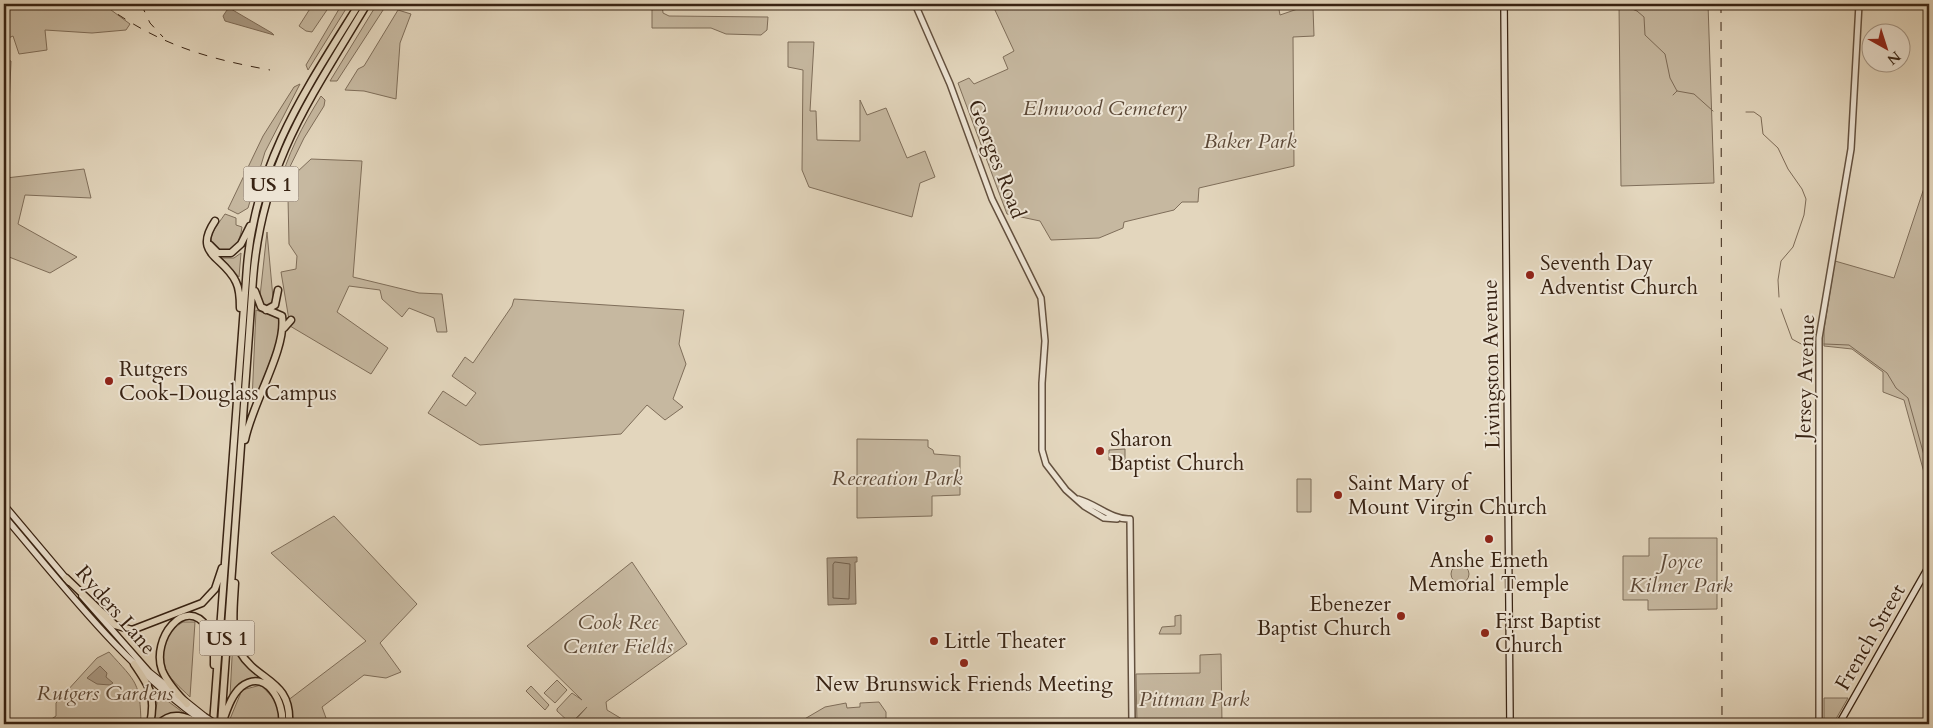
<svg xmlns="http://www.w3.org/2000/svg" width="1933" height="728" font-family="Cardo,serif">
<rect width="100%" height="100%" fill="#e3d6bd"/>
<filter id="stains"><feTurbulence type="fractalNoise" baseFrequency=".004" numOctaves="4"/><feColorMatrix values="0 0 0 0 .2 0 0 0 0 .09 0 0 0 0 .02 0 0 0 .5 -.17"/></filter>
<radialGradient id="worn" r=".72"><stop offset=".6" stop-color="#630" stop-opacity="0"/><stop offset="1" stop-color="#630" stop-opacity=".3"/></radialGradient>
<path fill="#c6b8a0" stroke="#7f6e5a" d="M4,4H103L130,24L126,30L92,33L45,30L47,50L19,54L13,36L4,40Z
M313,4H331L312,32L306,31L299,26Z
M342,4H349L308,70L306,65Z
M377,4H387L337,81H330Z
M642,4H662L663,13L669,16L768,17L767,30L761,35L726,34L711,28H652V7H642Z
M1004,4H1278L1280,15L1312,4H1362V7L1313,8L1314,36L1293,37L1294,166L1199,188L1198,202H1182L1174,210L1124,222L1123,228L1099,238L1051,240L1040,221L1007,214L958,83L969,78L974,84L1008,69L1003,57L1014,51L994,8Z
M1619,4H1708L1714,183L1621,186Z
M398,10L411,14L400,43L396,99L364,91L345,90L358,69L364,66Z
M788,42H814L810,111H816L817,140L860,141V100L867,115L886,108L907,158L925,151L935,177L920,183L912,217L809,187L802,170L803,70L788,67Z
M4,59L11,61L6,178L84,169L91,198L25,195L18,224L77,257L50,273L4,255Z
M300,84L265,152L248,208L238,214L228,209L263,136L294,87Z
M321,96L325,100L324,106L304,138L279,189C286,156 303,125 321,96Z
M311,159L362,161L353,277L419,293L442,294L447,332H437L434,318L409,308L402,317L382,299L380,290L349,286L337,312L388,348L371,374L290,326L281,272L296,269L297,256L289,244L288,198L296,173Z
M1929,173V509H1928V487L1904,400L1883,392V372L1852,349L1824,346V329L1835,261L1894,278Z
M225,214L236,218V225L242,227C237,266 206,251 212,234C215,227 221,220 225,214Z
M267,232L273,298L272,304L268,306L263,304L260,296Z
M241,253L239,277L222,258H234Z
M514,299L684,310L679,344L686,364L673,399L683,407L665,420L647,405L621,434L480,445L428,413L443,391L466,406L476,393L452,376L465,357L473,363L512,306Z
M256,310L279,318L282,328L261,386L252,401Z
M857,439L928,440V447L933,450L934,454L960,456V495L932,496V516L857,518Z
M1125,449V460H1109V450Z
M1297,479H1311V512H1297Z
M334,516L417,604L380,643L401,672L386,678L364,675L322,707L326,718L333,724H230V719L242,690L261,685L275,700L287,701L366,641L271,553Z
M1649,538H1717V609L1648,610V600H1623V556H1649Z
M632,562L687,644L606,702L607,710L627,722L626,724H572L587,707L572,722H569L557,711V709L572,693L582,700L527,646Z
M1451 574a9 9 0 1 1 18 0a9 9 0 1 1-18 0Z
M1181,615V634H1159L1162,627L1175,626V616Z
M183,622H195L190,697C181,688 168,678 164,666C157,648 168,631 183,622Z
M233,639L239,655L272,683C255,679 242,684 230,696Z
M109,652C137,683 140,682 141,724H44L56,716V703L97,658Z
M1221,654L1222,724H1137L1136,674L1200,673V655Z
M557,680L567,690L555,703L544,693Z
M531,686L549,705L545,710L526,691Z
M154,691L188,716L176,713L153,724L157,703Z
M1824,698H1848L1833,724H1824Z
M879,702L886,712V724H796L825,707L846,703L847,708L860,707V703Z"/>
<path fill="#a99983" stroke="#7c6a56" d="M231,9L272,33L274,35L225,21L223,16L227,10Z
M857,557V562H855L856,604L828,605L827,558Z
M100,666L107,673L106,677L113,683L110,685L97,684L87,678Z"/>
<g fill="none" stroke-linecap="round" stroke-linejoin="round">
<path stroke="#705e4b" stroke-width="1" d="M835,562L850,564L849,599L833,598V565Z"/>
<path stroke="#7c6a56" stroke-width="1" d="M1620,4L1637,11L1644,17L1645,35L1665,54L1670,78L1677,91L1694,94L1713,111
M1673,95L1677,91
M1746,112H1754L1761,117L1763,134L1778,148L1788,169L1802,189L1806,199L1804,215L1793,247L1781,261L1778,280L1779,297
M1781,309L1792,339L1803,345L1814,344
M1824,344L1849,345L1887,373L1896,388L1908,398L1929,473"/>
<g stroke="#63503e" stroke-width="8">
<path id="tertiary" d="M915,4L950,84L992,199L1041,298L1045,341L1042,383V450L1046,464L1066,490L1084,506L1104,518L1117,519
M1078,499C1096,504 1112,520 1130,519L1132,724
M1819,724V338L1851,149L1859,4"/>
</g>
<g stroke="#382313" stroke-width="8">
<path id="secondary" d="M1504,4L1510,724
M4,505L69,582
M4,516C67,590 127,669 207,724
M82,596L149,672L204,716
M1839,724L1929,566"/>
</g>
<g stroke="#382313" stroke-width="9">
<path id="trunk" d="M215,221C192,255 224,256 236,282C240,290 240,300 240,308
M210,245L218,253H231L241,244L250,226
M266,310L275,305L278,290
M284,328L291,320
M245,440C252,403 287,349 282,316L261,307L255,291
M66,578L115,625L132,630L202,603L215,589L222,568
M235,583C234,604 230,633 240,652C257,682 292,679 289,724
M134,664C150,687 156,696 150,724
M187,704C178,694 167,683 162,670C151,639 185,595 207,627C215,637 214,653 214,665
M224,718C228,707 232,695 241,687C266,667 285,703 282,724
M159,724C172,710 186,717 201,724
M213,724L247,266C256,161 305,91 359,4
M221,724L253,279C262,164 310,99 367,4"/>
</g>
<use href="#tertiary" stroke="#ede4d4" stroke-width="5"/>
<use href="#secondary" stroke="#ede4d4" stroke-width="5.5"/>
<use href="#trunk" stroke="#e3d6bd" stroke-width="6"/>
<path stroke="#382313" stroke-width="1" stroke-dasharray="9 9" stroke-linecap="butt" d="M103,4C158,44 204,58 270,70
M141,4L150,23L163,37
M1721,4L1722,724"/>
<g stroke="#382313" stroke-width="8" stroke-linecap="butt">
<path id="secondary-bridge" d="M204,716L216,724"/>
</g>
<use href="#secondary-bridge" stroke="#ede4d4" stroke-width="5.5"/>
</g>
<g fill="#8f2418" stroke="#ede4d4" stroke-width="2">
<circle cx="1530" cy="275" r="5"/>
<circle cx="109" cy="381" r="5"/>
<circle cx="1100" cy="451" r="5"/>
<circle cx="1338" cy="495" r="5"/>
<circle cx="1489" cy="539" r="5"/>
<circle cx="1401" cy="616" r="5"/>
<circle cx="1485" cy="633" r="5"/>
<circle cx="934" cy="641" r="5"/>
<circle cx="964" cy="663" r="5"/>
</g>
<g text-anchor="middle" stroke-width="4" stroke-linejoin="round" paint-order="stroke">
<g fill="#ede4d4" stroke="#6e5d4d" stroke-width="1">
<rect x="243.5" y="166.5" width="55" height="35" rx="4"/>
<rect x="199.5" y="620.5" width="55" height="35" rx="4"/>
</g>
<g font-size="20" font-weight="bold" fill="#382313">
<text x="271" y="191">US 1</text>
<text x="227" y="645">US 1</text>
</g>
<g font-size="21" font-style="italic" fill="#5c4836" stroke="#ede4d4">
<text x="1105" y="115">Elmwood Cemetery</text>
<text x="1250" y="148">Baker Park</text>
<text x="897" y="485">Recreation Park</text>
<text x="1681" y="568">Joyce<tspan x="1681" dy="24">Kilmer Park</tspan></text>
<text x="618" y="629">Cook Rec<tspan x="618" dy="24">Center Fields</tspan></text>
<text x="105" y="700">Rutgers Gardens</text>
<text x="1194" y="706">Pittman Park</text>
</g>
<g font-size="21" fill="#382313" stroke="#ede4d4">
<text transform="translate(997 159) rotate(69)" y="7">Georges Road</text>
<text transform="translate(1491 364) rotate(-91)" y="7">Livingston Avenue</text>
<text transform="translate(1805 377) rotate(-88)" y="7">Jersey Avenue</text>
<text transform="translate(116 610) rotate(49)" y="7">Ryders Lane</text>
<text transform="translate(1870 637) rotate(-60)" y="7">French Street</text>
</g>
<g font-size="21" fill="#382313" stroke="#ede4d4" text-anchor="start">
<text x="1540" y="270">Seventh Day<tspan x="1540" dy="24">Adventist Church</tspan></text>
<text x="119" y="376">Rutgers<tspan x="119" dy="24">Cook-Douglass Campus</tspan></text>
<text x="1110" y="446">Sharon<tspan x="1110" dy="24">Baptist Church</tspan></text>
<text x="1348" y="490">Saint Mary of<tspan x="1348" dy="24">Mount Virgin Church</tspan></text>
<text x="1489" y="567" text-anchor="middle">Anshe Emeth<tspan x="1489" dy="24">Memorial Temple</tspan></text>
<text x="1391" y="611" text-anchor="end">Ebenezer<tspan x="1391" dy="24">Baptist Church</tspan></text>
<text x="1495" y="628">First Baptist<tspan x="1495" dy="24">Church</tspan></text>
<text x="944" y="648">Little Theater</text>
<text x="964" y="691" text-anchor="middle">New Brunswick Friends Meeting</text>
</g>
</g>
<rect width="1933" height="728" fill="none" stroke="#e3d6bd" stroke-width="20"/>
<rect x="5" y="5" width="1923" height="718" fill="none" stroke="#382313" stroke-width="2.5"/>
<rect x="10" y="10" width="1913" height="708" fill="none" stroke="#382313"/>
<g transform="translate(1886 48) rotate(141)"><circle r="24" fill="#ede4d4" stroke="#a59787"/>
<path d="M0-4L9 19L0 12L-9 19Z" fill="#8f2418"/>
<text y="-8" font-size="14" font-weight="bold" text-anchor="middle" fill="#382313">N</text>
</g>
<rect width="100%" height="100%" filter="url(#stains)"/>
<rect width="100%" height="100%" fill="url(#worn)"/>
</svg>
